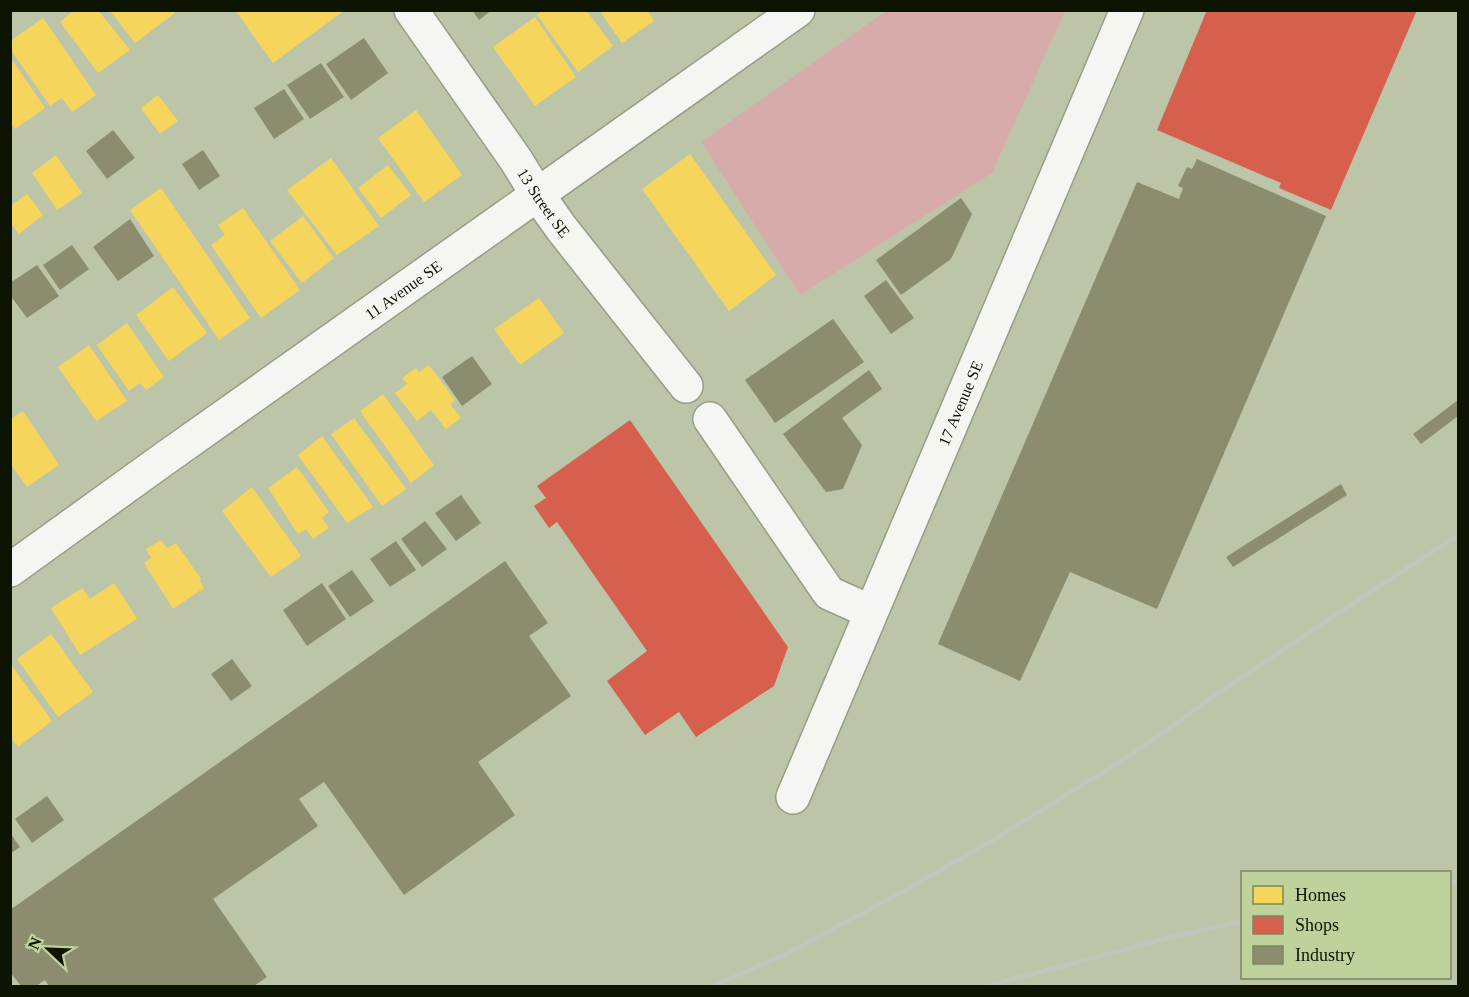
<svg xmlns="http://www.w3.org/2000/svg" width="1469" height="997" font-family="'Times New Roman',serif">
<rect width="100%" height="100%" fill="#bcc5a8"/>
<path fill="#d8abab" d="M886,11H1065L992,173L800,295L701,142Z"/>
<path fill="#f6d55c" d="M74,10H98L130,50L98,73L60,22Z
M109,10H173L175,13L135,43Z
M235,10H345L273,63Z
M543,10H586L613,46L578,72L537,15Z
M599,10H647L654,21L622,43Z
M535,17L576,77L535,106L493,47Z
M43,18L96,95L72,112L62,98L50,106L10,49V41Z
M10,57L45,108L15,129L10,122Z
M158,95L178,121L160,134L141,108Z
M416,110L462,175L424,202L378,138Z
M690,154L776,275L729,311L642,189Z
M56,155L82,193L57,210L32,173Z
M331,158L379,226L337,255L287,190Z
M388,165L411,195L381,218L358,188Z
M161,188L250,318L219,340L130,210Z
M27,194L43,215L19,234L10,222V206Z
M243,208L300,290L261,318L211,245L225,235L218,225Z
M303,216L334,258L302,283L270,241Z
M173,287L207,333L169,361L136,315Z
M539,298L564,333L520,365L494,329Z
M127,323L164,377L146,390L140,383L129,391L97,345Z
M89,345L127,401L96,421L58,367Z
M429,365L455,400L450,404L461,418L446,429L431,410L417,421L395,393L407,384L402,378L416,368L419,372Z
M383,394L434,465L411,483L360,411Z
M23,411L59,465L27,487L10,463V419Z
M354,418L406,489L382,506L331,434Z
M322,436L373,507L347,523L298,455Z
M297,467L329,512L322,518L329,528L313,539L306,529L298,534L268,488Z
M252,487L301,556L271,577L222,511Z
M161,540L167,548L176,543L201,579L200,581L204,588L173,609L144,563L151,558L146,549Z
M114,583L137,619L80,655L51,608L82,588L90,599Z
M51,634L93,692L58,717L17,659Z
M10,663L52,721L18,747L10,737Z"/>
<path fill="#d6604d" d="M1207,10H1417L1331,210L1279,188L1281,183L1157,130Z
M630,420L788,647L774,686L696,737L679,712L645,735L607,681L647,651L557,522L549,528L534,506L546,498L537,486Z"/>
<path fill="#8c8c6e" d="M472,10H492L479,20Z
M364,38L388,73L351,100L326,64Z
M321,63L344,97L310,119L287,85Z
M284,89L304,119L274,139L254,108Z
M113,130L135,158L107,179L86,151Z
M203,150L220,176L199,190L182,164Z
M1197,159L1326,216L1157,609L1070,572L1020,681L938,644L1137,182L1179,199L1183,188L1178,186L1187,167L1192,169Z
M961,198L972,214L951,259L901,295L876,260Z
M130,219L154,256L118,281L93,247Z
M72,245L89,269L60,290L43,265Z
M37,265L59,296L27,318L10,295V283Z
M886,280L914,318L891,334L864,296Z
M833,319L864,362L775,423L745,380Z
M472,356L492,384L462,406L442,377Z
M869,370L882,389L842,418L862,445L843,489L826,492L783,434Z
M1458,400V416L1421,444L1413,434Z
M1341,484L1347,495L1233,567L1226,557Z
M461,495L481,523L456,541L435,513Z
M425,521L447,549L422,567L401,539Z
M396,541L416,570L390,587L370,559Z
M505,561L548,623L529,636L571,696L478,762L515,815L404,895L324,782L299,799L318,826L213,899L267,977L254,986H49L45,980L36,986H21L10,972V910Z
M352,570L374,601L350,617L328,586Z
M322,583L346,619L307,646L283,610Z
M232,659L252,686L231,701L211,674Z
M47,796L64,820L32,843L15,819Z
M10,833L20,847L10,854Z"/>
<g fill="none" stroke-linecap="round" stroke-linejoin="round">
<g stroke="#969d86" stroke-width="36">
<g id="street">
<path id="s1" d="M411,10L516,160L537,194L562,229L686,386"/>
<path d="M710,419L829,593L871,612"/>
<path id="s2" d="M10,570L164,459L798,10"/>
<path id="s3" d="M793,797L1127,10"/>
</g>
</g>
<use href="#street" stroke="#f5f6f2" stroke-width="33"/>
<path stroke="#c2c5bc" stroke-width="4.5" d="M1450,883L1458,882
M713,986L788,953L906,890L993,840L1134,753L1234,682L1458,535
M987,986L1168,938L1242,921"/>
</g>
<g text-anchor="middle" stroke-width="6" stroke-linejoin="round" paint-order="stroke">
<g font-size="16" fill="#0e1402" stroke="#c0d29b">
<text dy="6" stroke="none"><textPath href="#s1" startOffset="234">13 Street SE</textPath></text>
<text dy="6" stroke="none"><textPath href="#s2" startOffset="483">11 Avenue SE</textPath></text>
<text dy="6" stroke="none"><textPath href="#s3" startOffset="428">17 Avenue SE</textPath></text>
</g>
</g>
<rect width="1469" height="997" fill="none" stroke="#0e1402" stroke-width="24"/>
<rect x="1241" y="871" width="210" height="108" fill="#c0d29b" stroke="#79865e" stroke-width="1.5"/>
<rect x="1253" y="886" width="30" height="18" fill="#f6d55c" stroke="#79865e" stroke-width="1.5"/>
<text x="1295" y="901" font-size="18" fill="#0e1402">Homes</text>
<rect x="1253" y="916" width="30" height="18" fill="#d6604d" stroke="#79865e" stroke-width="1.5"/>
<text x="1295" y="931" font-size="18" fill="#0e1402">Shops</text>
<rect x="1253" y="946" width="30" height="18" fill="#8c8c6e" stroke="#79865e" stroke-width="1.5"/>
<text x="1295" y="961" font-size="18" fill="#0e1402">Industry</text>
<g transform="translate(48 949) rotate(293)" stroke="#c0d29b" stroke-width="4.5" paint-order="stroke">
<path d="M0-4.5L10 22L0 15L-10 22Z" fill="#0e1402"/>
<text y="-9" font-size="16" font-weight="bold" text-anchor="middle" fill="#0e1402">N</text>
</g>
</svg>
